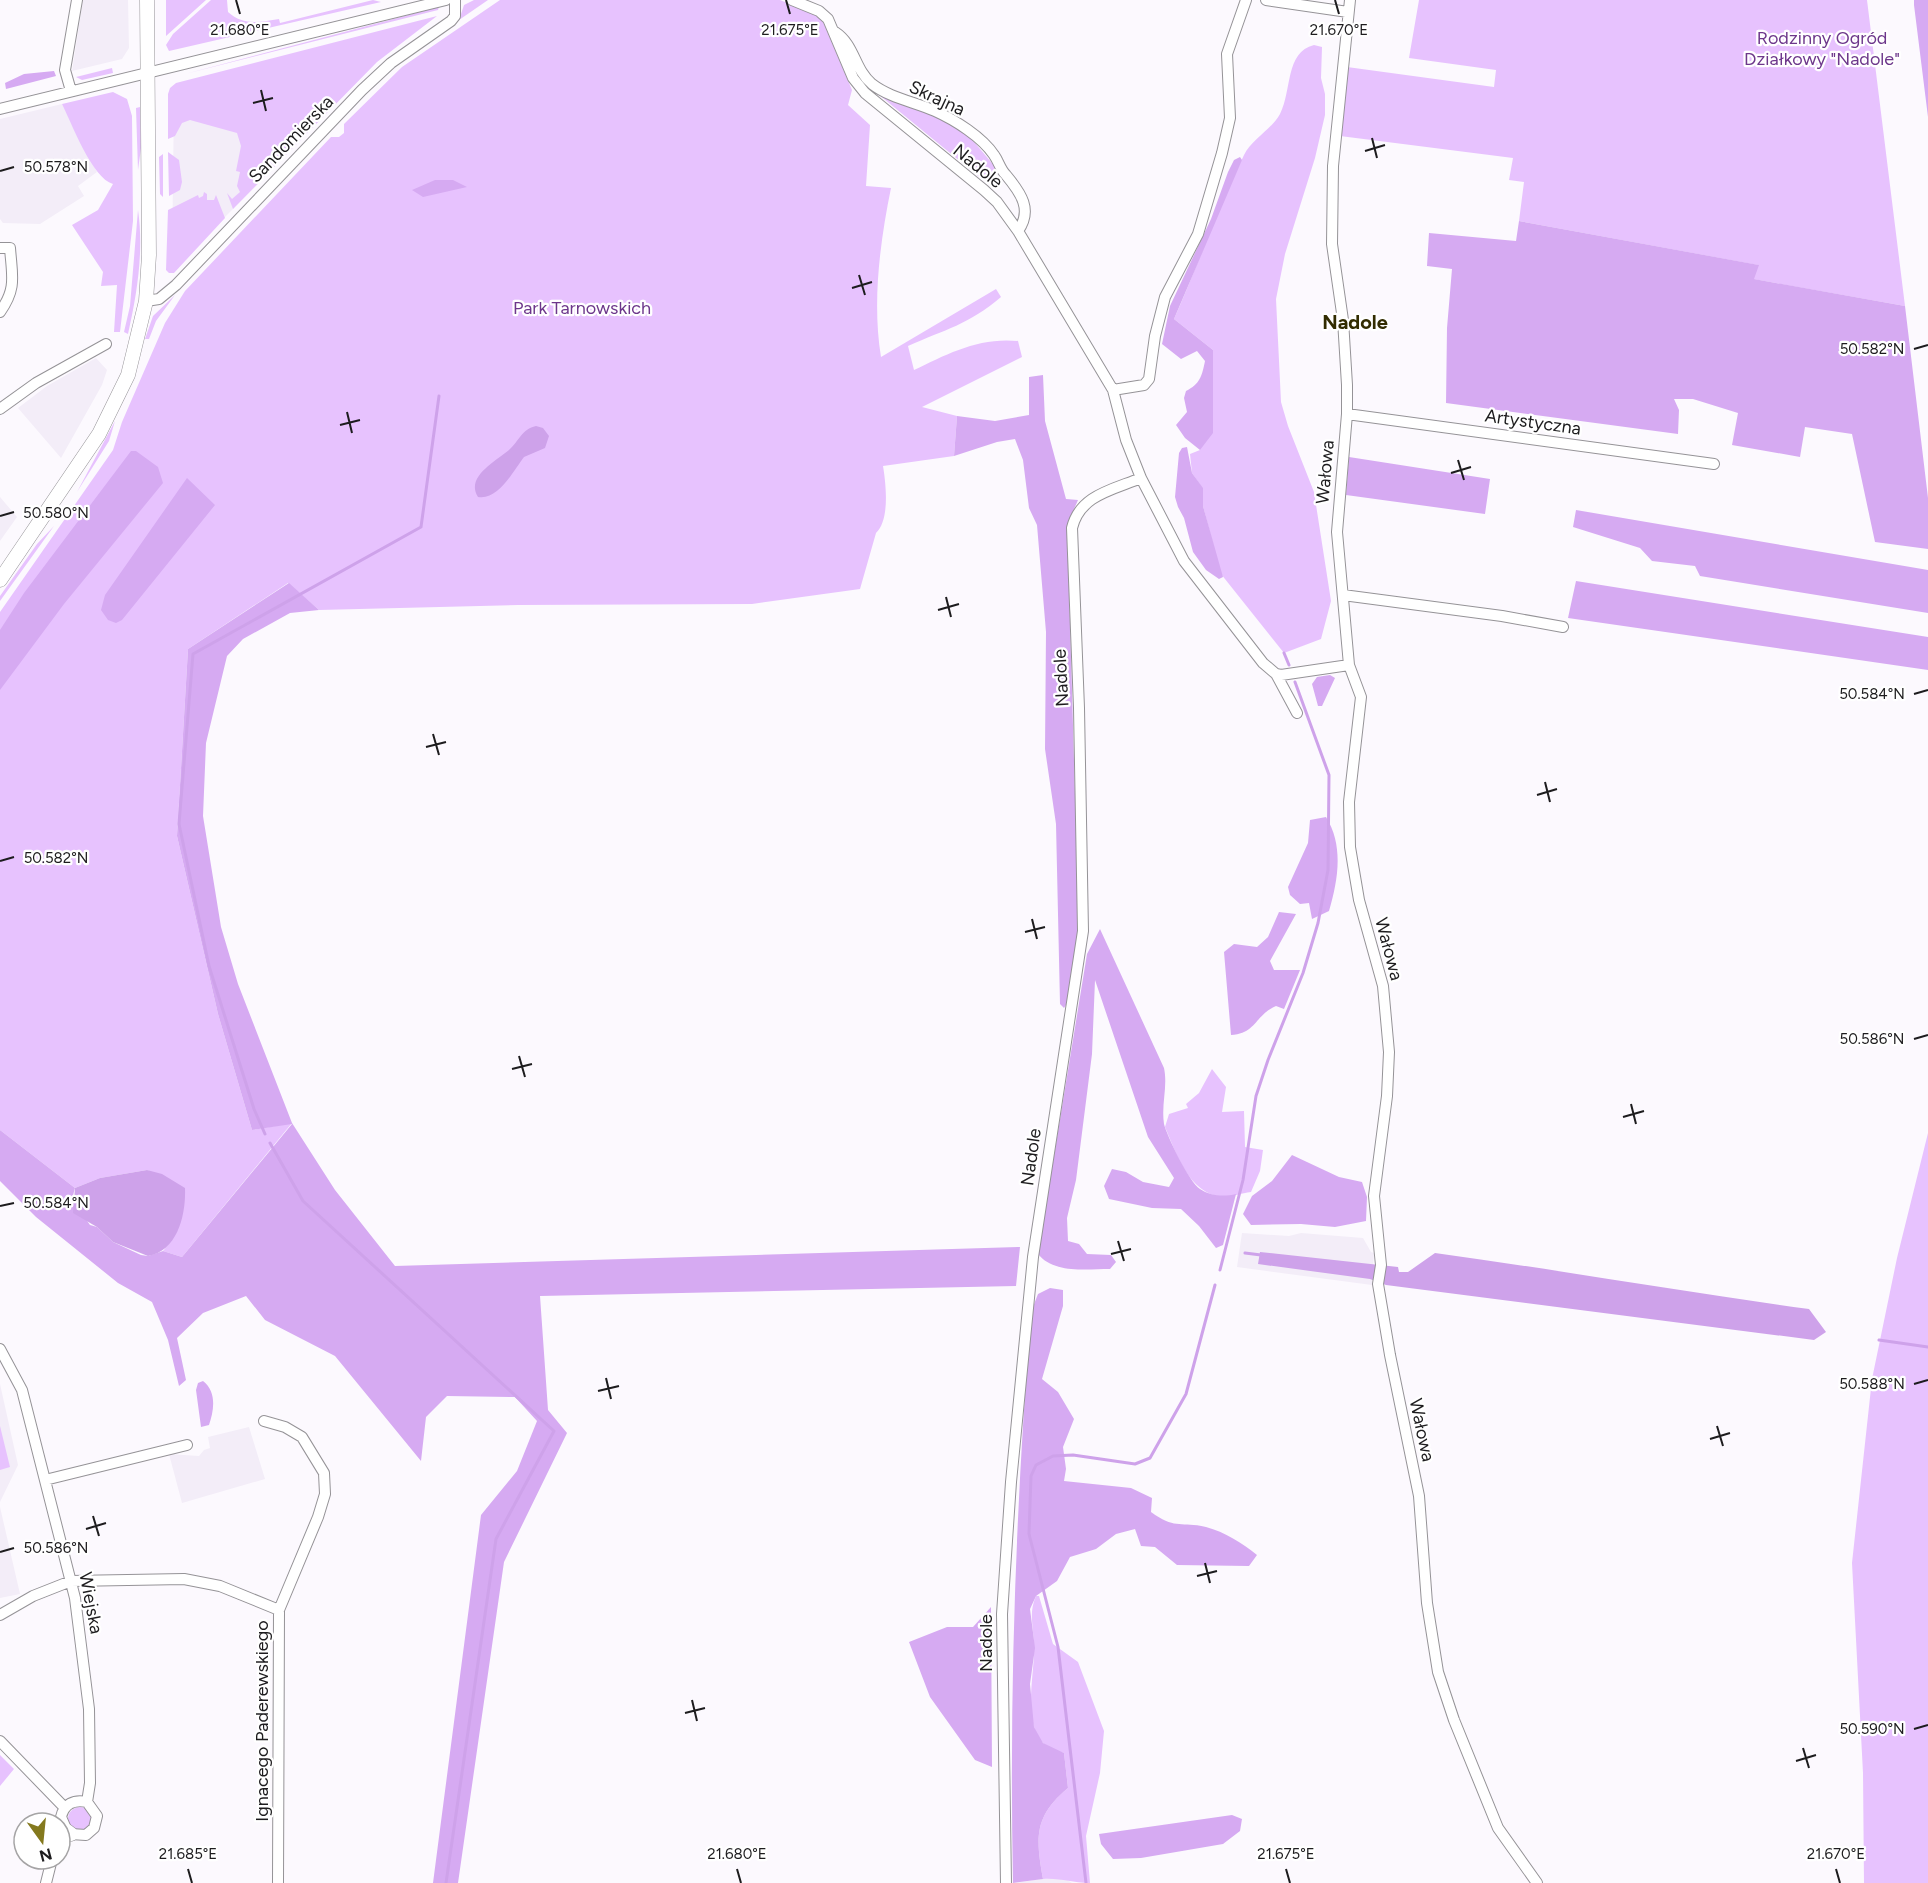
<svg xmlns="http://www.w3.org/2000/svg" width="1928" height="1883" font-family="Figtree,sans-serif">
<rect width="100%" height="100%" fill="#fcf9fe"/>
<path fill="#f3edf8" d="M83,0H128L129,48L122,59L72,71Z
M174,99L248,127L261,181L179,263L172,260Z
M62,104L97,172L78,186L84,196L40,224L3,223L0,219V119Z
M96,358L107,370L102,385L61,458L18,408L47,386Z
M0,497L17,517L0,541Z
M1242,1233L1289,1236L1301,1233L1363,1238L1371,1252L1374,1253L1372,1285L1237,1267Z
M0,1384L18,1465L0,1502Z
M249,1427L265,1479L182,1503L169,1454L199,1456L204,1450L210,1448L208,1437Z
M0,1507L20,1594L0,1598Z
M1063,1877L1072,1883H1014L1042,1879Z"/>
<path fill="#e7c2fe" d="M166,0H206L166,36Z
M211,0H227L228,12C243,26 260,22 279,19L280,23L373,0L381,2L169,51L166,45L173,34Z
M474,0H488L459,20L464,5Z
M500,0H780L821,17L852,90L848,105L870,125L866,186L891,188C880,242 872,302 881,357L996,289L1001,297C968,325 946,329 908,346L914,370C947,354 979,337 1018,341L1022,357L922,407L957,416L954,456L883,466C886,484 890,520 876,533L860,589L752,604L518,605L319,610L288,583L188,649L177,836L218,1014L252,1130L292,1123L182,1257L163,1251C180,1232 184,1214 184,1188L147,1170L100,1178L75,1188L0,1130V612L113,450L122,422L165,323L185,291L331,137H339L344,133V124L402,67Z
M1419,0H1867L1905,306L1753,279L1758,265L1519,221L1524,182L1509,180L1513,158L1340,136L1347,67L1494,87L1496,70L1409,58Z
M439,7L438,10L185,74Z
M437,16L377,62L233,209L227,193L232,199L240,192L237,186L240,172L236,171L241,146L237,133L190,120L182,123L175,136L168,139V94L170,88L176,83Z
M1314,45L1322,47L1321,78L1325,94V115L1315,158L1285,254L1276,299L1281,402L1288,426L1314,492L1331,601L1321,639L1284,653L1221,574L1203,506V489L1192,473L1190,454L1200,450L1213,350L1174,319C1198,265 1218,208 1244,155C1252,139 1271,130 1280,114C1292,91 1285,52 1314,45Z
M112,68L113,73L82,80L76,77Z
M867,85L964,130L997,169L983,180Z
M113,92L127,99L132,116L133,221L120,332H114L117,285L101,286L103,272L72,225L98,210L113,184C92,178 72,124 62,104Z
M140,107L141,148L138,170L136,108Z
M168,152L179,160L182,182L180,190L169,196Z
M163,154V197L160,194L159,157Z
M204,192L207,194V200H214L216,195L225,218L174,273H169L166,270L168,210L198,195L199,198L203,196Z
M138,210C144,251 137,294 128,334L124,332L130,306Z
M175,295L156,321L149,339H145L153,316Z
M115,421L109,441L77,492Z
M54,526L0,601V596L37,544Z
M1212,1069L1226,1087L1222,1112L1244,1111L1245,1147L1263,1150L1260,1171L1251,1192C1242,1193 1231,1197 1223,1197C1189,1194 1176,1153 1165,1127L1169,1114L1188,1108L1186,1104L1199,1093Z
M1928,1133V1883H1864L1863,1773L1852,1563L1872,1379L1897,1258Z
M0,1426L10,1467L0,1470Z
M1036,1596H1039L1053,1644L1078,1662L1104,1731L1100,1773L1086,1836L1090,1883C1071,1883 1062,1878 1043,1879C1036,1839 1033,1817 1068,1788L1064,1753C1058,1751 1048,1748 1043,1743C1022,1722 1035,1673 1034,1647C1034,1628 1028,1614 1036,1596Z
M0,1755L14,1769L0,1786Z
M68 1819a12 12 0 1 1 24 0a12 12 0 1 1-24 0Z"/>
<path fill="#d6aaf2" d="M1914,0H1928V117L1914,5Z
M54,71L56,76L6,89L5,83L24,74Z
M1240,157L1242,160L1174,319L1213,350V433L1200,450L1185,438L1176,425L1187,412L1184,398L1186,391C1200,384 1202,376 1205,361L1197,351L1181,359L1162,344L1170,306L1211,219L1228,172L1234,160Z
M435,180H453L467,187L423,197L412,190Z
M1519,221L1759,265L1754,279L1905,306L1928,498V549L1875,542L1852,434L1805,427L1800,457L1732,445L1738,413L1693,399H1674L1679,410L1678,434L1446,403L1447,328L1452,269L1427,266L1429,233L1516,241Z
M1043,375L1045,421L1066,499L1078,500L1068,523V553L1079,932L1068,1002L1064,1008L1060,1004L1056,824L1045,749L1046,632L1037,525L1029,508L1023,460L1015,439L997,442L954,456L957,416L995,421L1029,415V377Z
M1187,447L1192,473L1203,488V506L1223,577L1219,579L1206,570L1193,552L1184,518L1178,507L1175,497L1179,453L1182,448Z
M131,451H136L158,467L163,483L64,604L0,690V630L24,593Z
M1349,457L1490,479L1485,514L1346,495Z
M187,478L215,505L122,620L116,623L108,620L101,610L105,595Z
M1576,510L1928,570V613L1700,576L1695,566L1652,561L1640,548L1573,527Z
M1576,581L1928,637V670L1568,618Z
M289,583L319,610L290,613L243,639L227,656L206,743L203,816L221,927L238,984L292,1123L335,1190L395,1266L1020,1247L1016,1286L540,1296L548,1410L567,1433L504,1562L458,1883H433L481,1515L517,1471L537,1421L515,1397L447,1396L426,1417L421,1461L335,1356L265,1320L246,1296L203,1313L177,1338L186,1380L179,1386L168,1340L152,1302L118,1283L36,1217L0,1181V1130L75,1188L72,1199L90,1225L97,1227L113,1242L141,1255L148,1256L163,1251L182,1257L292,1124L252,1130L218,1014L177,836L188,649Z
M1330,675L1335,678L1322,706H1318L1312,684L1317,677Z
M1326,817C1344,846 1338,880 1329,911L1312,919L1309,903L1300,904L1290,895L1288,887L1308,843L1310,820Z
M1279,912L1296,914L1270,961L1274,970H1300L1284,1009L1276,1006C1254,1016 1257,1033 1231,1035L1224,952L1234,944L1257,947L1268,937Z
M1100,929L1164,1068C1168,1087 1161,1104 1164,1124C1167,1136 1189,1182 1200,1189C1210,1196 1224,1197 1236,1194L1223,1245L1216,1248L1199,1226L1181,1209L1152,1208L1109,1199L1104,1186L1112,1169L1126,1172L1143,1182L1169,1187L1174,1178L1148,1137L1095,980L1092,1054L1076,1180L1067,1218L1068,1241L1079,1244L1087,1254L1111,1255L1116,1262L1110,1269C1087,1269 1054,1274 1038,1254L1087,954Z
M1292,1155L1339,1177L1362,1182L1367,1197L1366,1221L1335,1227L1301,1224L1251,1225L1243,1214L1252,1196L1272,1181Z
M1050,1288L1063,1290V1306L1042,1379L1058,1392L1074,1419L1063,1447L1066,1469L1064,1481L1131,1488L1152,1498L1151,1512C1176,1530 1180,1521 1206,1527C1225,1532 1242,1543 1257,1555L1249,1566L1177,1565L1155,1547L1141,1546L1135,1529L1116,1534L1096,1549L1070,1557L1057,1581L1036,1596L1030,1609L1035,1648L1030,1684L1034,1727L1043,1743L1064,1753L1068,1788C1033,1817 1036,1839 1043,1879L1013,1883C1009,1692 1016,1502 1031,1312L1038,1294Z
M203,1381C217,1392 214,1410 209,1425L201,1427L196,1390L198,1383Z
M991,1607L992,1767L975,1760L930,1697L909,1642L947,1627H973Z
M1232,1815L1242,1819L1240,1831L1223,1844L1141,1858L1113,1859L1101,1844L1099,1834Z"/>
<path fill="#cea2ea" d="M536,426L543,428L549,436L545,448L524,457C514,470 498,501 478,497C465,477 496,461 509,450C519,441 522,429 536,426Z
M147,1170L162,1174L185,1188C186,1214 178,1251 148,1256L113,1242L97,1227L73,1213L75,1188L100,1178Z
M1260,1252L1398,1267L1399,1272H1408L1435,1253C1560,1270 1684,1292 1809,1309L1826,1332L1814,1340L1386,1285L1370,1279L1258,1264Z"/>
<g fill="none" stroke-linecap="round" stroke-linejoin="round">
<path stroke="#cea2ea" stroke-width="3" d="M1284,653L1289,665
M265,1134L254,1109L209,966L179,824L193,654L421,527L439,396
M270,1143L303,1201L554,1431L496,1539L446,1883
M1245,1253L1261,1255
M1220,1270L1243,1180L1256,1096L1268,1060L1303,973L1318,923L1328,870L1329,775L1295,682
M1879,1340L1928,1347
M1086,1883L1058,1647L1029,1534L1031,1476L1036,1465L1053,1456L1073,1455L1135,1464L1150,1458L1186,1394L1215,1285"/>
<g stroke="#959397" stroke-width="12">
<path id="street" d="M792,0L819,11L828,19L853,78L865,93L984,190L997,202L1018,231L1113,390L1126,440L1141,478L1184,561L1263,663L1276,674L1281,675L1349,665
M1266,0L1348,12
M1350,0L1333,166L1332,244L1343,320L1347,385V414L1337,532L1349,665L1361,697L1349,802L1350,847L1359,900L1383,986L1389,1052L1387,1096L1374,1196L1381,1265L1378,1284L1390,1355L1419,1496L1427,1603L1438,1672L1454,1720L1498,1828L1537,1883
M835,32C855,45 854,69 872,84C890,98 915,102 935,111C955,120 982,137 994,155C999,162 1000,169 1006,175C1021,193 1033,210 1018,231
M71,91L65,70L77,0
M0,109L446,0
M0,248H10C12,276 17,288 0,312
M146,301L159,299L176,285L362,90L391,63L451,21L455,16V0
M1113,390L1144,385L1149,379L1155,336L1165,297L1198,234L1222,153L1230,118L1227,54L1246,0
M0,409L36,383L106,344
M1347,414L1714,464
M1343,595L1502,616L1563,627
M1276,674L1297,713
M0,1349L22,1390L75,1598L89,1709L90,1783L87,1802
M264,1421L285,1427L302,1437L324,1473L325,1494L318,1517L279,1610L278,1883
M45,1480L187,1445
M0,1615L33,1596L71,1581L184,1579L220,1586L279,1610
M0,1741L65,1808
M60,1841L67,1831L61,1817C64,1804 74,1799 87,1802L97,1816L94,1828L86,1835L71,1834
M46,1883L52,1859
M1006,1883L1002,1614L1011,1482L1033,1257L1083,931L1079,708L1072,528C1080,495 1112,490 1141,478"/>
</g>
<g stroke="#959397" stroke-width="15">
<path id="secondary" d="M0,580L99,434L128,375L146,301L149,255L147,0
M67,1831L71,1834"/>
</g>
<use href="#street" stroke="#fff" stroke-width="10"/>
<use href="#secondary" stroke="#fff" stroke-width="14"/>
</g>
<path fill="none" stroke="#1d1c1e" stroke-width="2" d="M236,0L240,14M786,0L790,14M1335,0L1339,14M261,90L266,111M253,103L273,98M1372,138L1377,158M1365,151L1385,145M0,171L14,167M859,275L865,295M852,288L872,282M1914,349L1928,345M347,412L352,433M340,425L360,420M1458,460L1464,480M1451,473L1471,467M0,516L14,512M946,597L951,617M938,610L959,604M1914,694L1928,690M433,734L439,755M426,747L446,742M1545,782L1550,802M1537,795L1557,789M0,861L14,857M1032,919L1037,939M1025,932L1045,927M1914,1039L1928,1035M519,1056L525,1077M512,1069L532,1064M1631,1104L1636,1124M1623,1117L1644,1111M0,1206L14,1203M1118,1241L1124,1261M1111,1254L1131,1249M606,1378L611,1399M1914,1384L1928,1380M598,1391L619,1386M1717,1426L1723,1446M1710,1439L1730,1433M93,1516L99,1536M86,1529L106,1523M0,1552L14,1548M1205,1563L1210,1583M1197,1576L1217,1571M692,1700L697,1721M685,1713L705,1708M1914,1729L1928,1725M1803,1748L1809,1768M1796,1761L1816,1755M188,1869L192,1883M737,1869L741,1883M1286,1869L1290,1883M1836,1869L1840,1883"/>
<g text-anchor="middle" stroke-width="4.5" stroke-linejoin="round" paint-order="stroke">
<g font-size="18" fill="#6d378b" stroke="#fff">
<text x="1822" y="44">Rodzinny Ogród<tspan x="1822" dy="21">Działkowy "Nadole"</tspan></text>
<text x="582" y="314">Park Tarnowskich</text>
</g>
<g font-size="18" fill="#1d1c1e" stroke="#fff">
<text transform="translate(937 98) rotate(25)" y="6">Skrajna</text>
<text transform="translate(291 139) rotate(-46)" y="6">Sandomierska</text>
<text transform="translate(978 166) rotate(39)" y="6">Nadole</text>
<text transform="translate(1533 422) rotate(8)" y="6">Artystyczna</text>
<text transform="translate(1325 472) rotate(-85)" y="6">Wałowa</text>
<text transform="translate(1061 678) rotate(-93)" y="6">Nadole</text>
<text transform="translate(1389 949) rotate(75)" y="6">Wałowa</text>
<text transform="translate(1031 1157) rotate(-82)" y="6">Nadole</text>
<text transform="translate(1422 1430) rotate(78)" y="6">Wałowa</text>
<text transform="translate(91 1603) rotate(79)" y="6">Wiejska</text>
<text transform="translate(986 1643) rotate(-90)" y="6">Nadole</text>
<text transform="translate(262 1721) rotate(-90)" y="6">Ignacego Paderewskiego</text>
</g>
<g font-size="20" font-weight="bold" fill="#322c01" stroke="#fff">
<text x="1355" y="329">Nadole</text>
</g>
</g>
<g font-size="15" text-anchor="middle" fill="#1d1c1e" stroke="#fff" stroke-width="4.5" stroke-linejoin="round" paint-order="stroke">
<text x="240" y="35">21.680°E</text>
<text x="790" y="35">21.675°E</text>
<text x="1339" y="35">21.670°E</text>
<text x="56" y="172">50.578°N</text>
<text x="1872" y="354">50.582°N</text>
<text x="56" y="518">50.580°N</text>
<text x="1872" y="699">50.584°N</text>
<text x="56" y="863">50.582°N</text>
<text x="1872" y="1044">50.586°N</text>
<text x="56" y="1208">50.584°N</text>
<text x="1872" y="1389">50.588°N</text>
<text x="56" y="1553">50.586°N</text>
<text x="1872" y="1734">50.590°N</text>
<text x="188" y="1859">21.685°E</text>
<text x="737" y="1859">21.680°E</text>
<text x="1286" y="1859">21.675°E</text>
<text x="1836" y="1859">21.670°E</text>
</g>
<g transform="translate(42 1841) rotate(165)"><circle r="28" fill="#ffffff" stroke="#a5a4a5" stroke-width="1.5"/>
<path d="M0-4.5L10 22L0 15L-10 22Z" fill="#84791e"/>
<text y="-9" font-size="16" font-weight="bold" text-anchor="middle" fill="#1d1c1e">N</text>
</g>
</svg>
